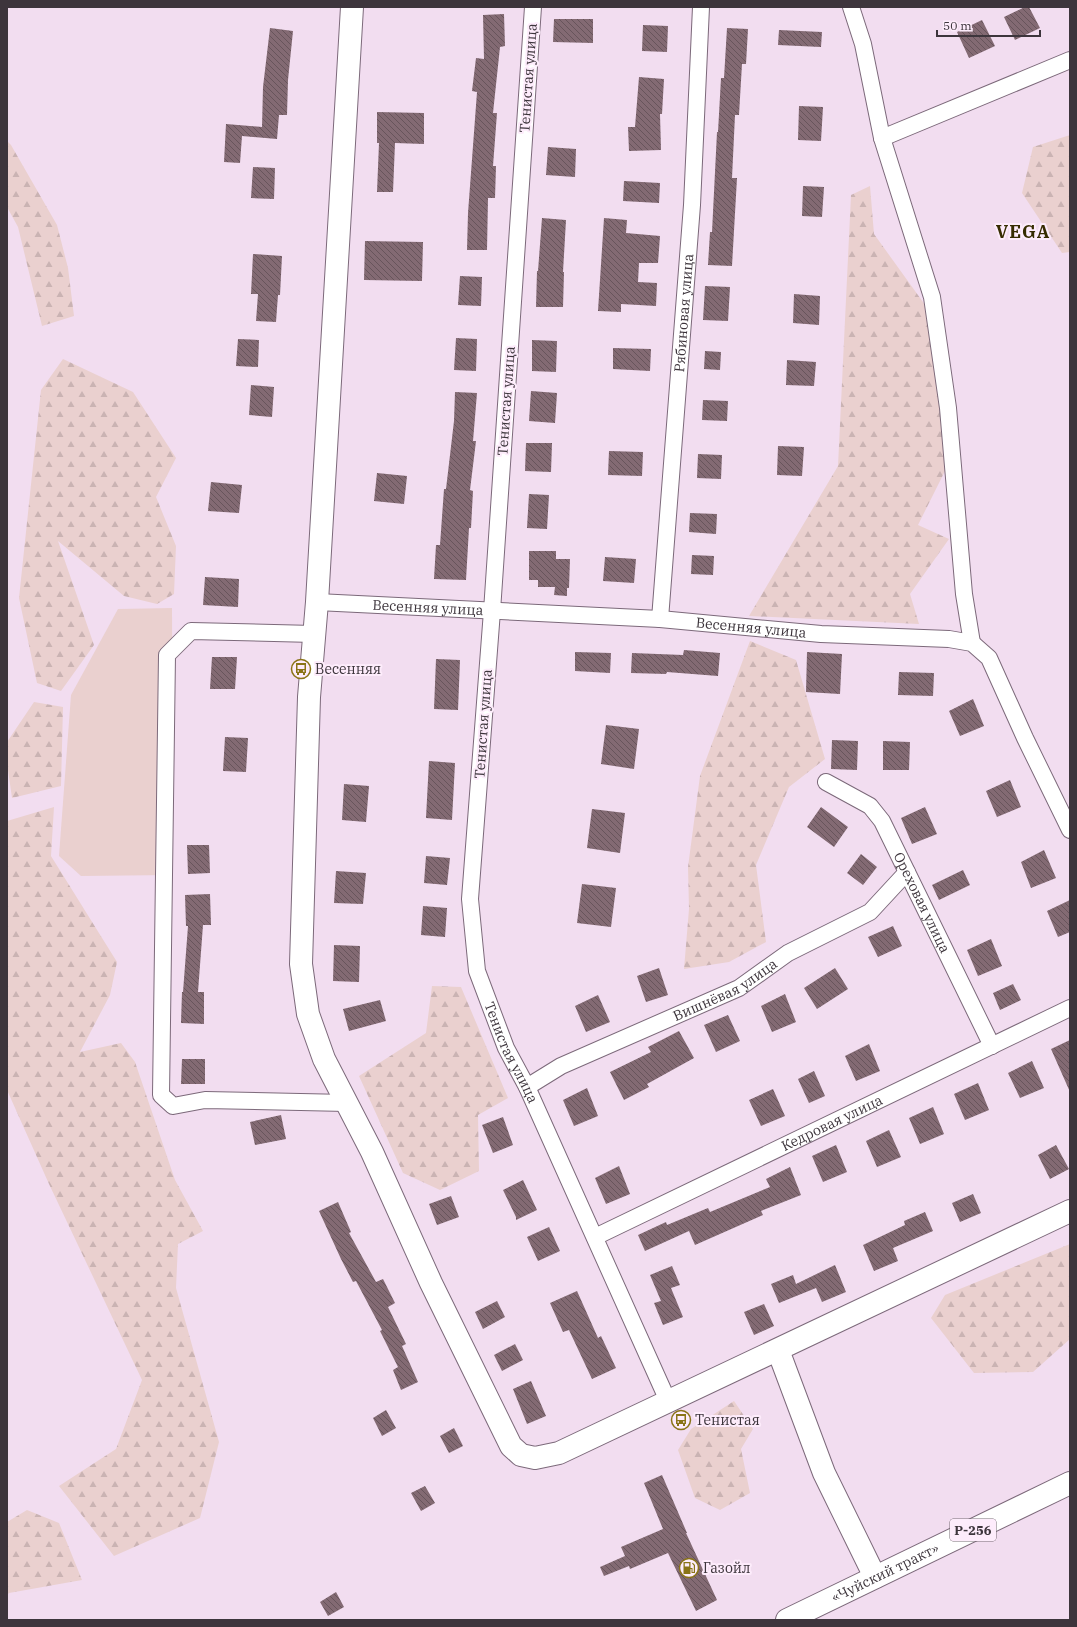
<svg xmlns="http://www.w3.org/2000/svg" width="1077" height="1627" font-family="'IBM Plex Serif',serif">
<defs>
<pattern id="forest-firs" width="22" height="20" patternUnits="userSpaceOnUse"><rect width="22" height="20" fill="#ead0cf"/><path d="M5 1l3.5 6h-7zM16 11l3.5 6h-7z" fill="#cab3b3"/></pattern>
<pattern id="building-back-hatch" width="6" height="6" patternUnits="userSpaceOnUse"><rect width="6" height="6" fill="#836a73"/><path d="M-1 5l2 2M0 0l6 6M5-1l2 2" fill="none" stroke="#67545b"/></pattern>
</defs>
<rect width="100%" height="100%" fill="#f2ddf0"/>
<path fill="#ead0cf" d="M172,608L173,875L81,876L59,856L71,695L118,609Z"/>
<path fill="url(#forest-firs)" d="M1070,135V252L1062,253L1022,193L1033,147Z
M7,141L11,145L57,225L68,268L74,316L42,326L18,227L7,207Z
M870,186L874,234L928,309L948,465L918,525L949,539L910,594L919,624L749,616L838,466L851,195Z
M63,359L133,392L176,458L156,497L176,546L174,594L157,604L124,596L58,541L94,645L61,691L37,683L19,598L41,390Z
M750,641L796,660L825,759L789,787L756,865L766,942L729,962L684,969L689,909L688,867L700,776Z
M34,702L63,707L61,786L12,798L7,763V742Z
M54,807L51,856L117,962L110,995L80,1052L121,1043L135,1062L175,1180L203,1231L178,1244L176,1288L219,1442L200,1518L114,1556L59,1486L116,1449L142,1380L49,1184L7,1090V821Z
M432,986L461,987L508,1098L478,1115L479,1171L440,1190L403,1173L359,1076L426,1033Z
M1070,1244V1339L1033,1372L974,1373L931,1318L945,1295Z
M734,1401L753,1429L741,1449L750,1493L720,1510L695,1498L678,1450L691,1429Z
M27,1510L59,1523L82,1580L9,1593L7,1595V1522Z"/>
<path fill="url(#building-back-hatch)" d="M1025,7H1029L1040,28L1015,40L1004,17Z
M504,14L505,46L500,47L493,113H497L493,166H496L495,198H488L487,250H467L468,213L477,92L472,91L476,58L484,59L483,15Z
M554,19H593V43L553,42Z
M982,20L995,46L969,58L957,32Z
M643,25L668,26L667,52L642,51Z
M270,28L293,31L288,80L287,115H279L277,139L242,136L240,163L224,162L226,124L262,127L263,87Z
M727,28L748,29L746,64H742L739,115H735L732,178H737L732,266L708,265L710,232H712L717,132H718L721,78H724Z
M779,30L822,32L821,47L778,45Z
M639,77L664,79L662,114H660L661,150L629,151L628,127H635Z
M799,106L823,107L821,141L798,140Z
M377,112L424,113V144L395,143L393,192H377L379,143H377Z
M548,147L576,149L575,177L546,175Z
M253,167L275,168L274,199L251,198Z
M624,181L660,183L659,203L623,201Z
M803,186L824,187L822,217L802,216Z
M542,218L566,220L563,272H564L563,307H536L537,271H538Z
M604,218L627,220L626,233L660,236L658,263H639L638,282L657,283L656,306L621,304V312L598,311Z
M365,241L423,242L422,281L364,280Z
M253,254L282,256L280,295H278L276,322L256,321L258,294H251Z
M460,276L482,277L481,306L458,305Z
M705,286L730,287L728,321L703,320Z
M794,294L820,296L819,325L793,323Z
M456,338L477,339L476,371L454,370Z
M238,339L259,340L258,367L236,366Z
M532,340L557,341L556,372L532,371Z
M613,348L651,349L650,371L613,369Z
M705,351L721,352L720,370L704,369Z
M787,360L816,362L814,386L786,385Z
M251,385L274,387L272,417L249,415Z
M531,391L557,393L555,423L529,421Z
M455,392L477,393L473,441H476L470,490L473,491L471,528H469L466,580L434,579L436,545H440L444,489H446L454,421Z
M703,400L728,401L727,421L702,420Z
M526,443H552L551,472L525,471Z
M778,446L804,447L802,476L777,475Z
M609,451L643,452L642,476L608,475Z
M698,454L722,455L721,479L697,478Z
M377,473L407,476L404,504L374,501Z
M211,482L242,485L239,513L208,511Z
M529,494L549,495L547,529L527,528Z
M690,513L717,514L716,534L689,532Z
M529,551H556V559H570L569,588H567V596L554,595L555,587H538V580H529Z
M692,555L714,556L713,575L691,574Z
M605,557L636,559L634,583L603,581Z
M205,577L239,579L238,607L203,605Z
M684,650L720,653L718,676L667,672L666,674L631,673L632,653L683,655Z
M575,652L611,653L610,673L575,671Z
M807,652L842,654L840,694L806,692Z
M212,657H237L235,689H210Z
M436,659L460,660L458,710L434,709Z
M899,672L934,673L933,696L898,695Z
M973,699L984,726L960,736L949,711Z
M606,725L639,729L634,769L601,764Z
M225,737L248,738L246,772L223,771Z
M832,740L858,741L857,770L831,769Z
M883,741L910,742L909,770H883Z
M429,761L455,763L452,820L426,818Z
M1010,780L1021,807L997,817L986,791Z
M344,784L369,786L366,822L342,820Z
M821,807L848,827L834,847L807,827Z
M925,807L937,834L912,844L901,818Z
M592,809L625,813L620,853L587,848Z
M187,845H209L210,873L188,874Z
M1044,850L1056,878L1031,888L1021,862Z
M861,854L877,867L863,885L847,873Z
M426,856L450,858L447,885L424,883Z
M963,870L970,885L939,900L932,885Z
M336,871L366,873L363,904L334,903Z
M582,884L616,888L611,927L577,923Z
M210,894L211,925H203L198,992H204V1024L181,1023L182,992H183L188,926H186L185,895Z
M1070,900V932L1058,937L1047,911Z
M423,906L447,908L445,937L421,935Z
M893,926L902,946L878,957L868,937Z
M991,939L1002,966L978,976L967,950Z
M334,945L360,946L359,982L333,981Z
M659,968L668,995L646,1002L637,976Z
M835,968L848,989L817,1009L804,988Z
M1013,984L1021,1000L1000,1010L993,993Z
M785,994L796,1022L772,1032L761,1006Z
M598,995L610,1022L586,1032L575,1006Z
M380,1000L386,1021L349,1031L343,1009Z
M728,1015L740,1041L716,1052L704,1025Z
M679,1031L694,1058L647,1084L649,1087L624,1100L610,1072L651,1052L648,1047Z
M1070,1040V1092L1051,1049Z
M869,1044L880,1071L856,1081L845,1056Z
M182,1059H205V1084H181Z
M1032,1061L1044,1088L1020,1098L1008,1073Z
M814,1071L825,1096L809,1103L798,1079Z
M978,1083L989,1110L965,1120L954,1094Z
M587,1088L598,1116L574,1126L563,1100Z
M773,1089L785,1116L761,1126L749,1100Z
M933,1107L944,1134L920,1144L909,1118Z
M281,1115L286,1139L255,1145L250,1122Z
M503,1117L513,1145L493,1153L482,1125Z
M889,1130L901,1157L877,1167L866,1141Z
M836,1145L847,1172L823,1182L812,1156Z
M1056,1145L1069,1169L1050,1179L1038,1155Z
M619,1166L630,1194L606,1204L595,1178Z
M790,1167L801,1195L761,1211L763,1215L695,1245L689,1231L645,1251L638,1235L666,1222L667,1225L708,1208L710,1212L770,1187L766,1179Z
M523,1180L537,1210L516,1220V1217L503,1190Z
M973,1194L981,1213L960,1222L952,1203Z
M451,1196L459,1217L437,1225L429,1204Z
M338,1202L351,1232L349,1233L376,1282L383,1279L395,1303L388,1307L406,1344L402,1346L418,1382L401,1390L393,1370L398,1367L380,1331L382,1330L356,1281L353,1282L341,1259L319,1211Z
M925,1212L933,1231L893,1248L898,1261L874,1271L863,1245L905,1225L904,1221Z
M549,1227L560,1251L538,1261L527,1237Z
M835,1265L846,1292L822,1302L816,1288L779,1303L771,1284L793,1275L796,1284Z
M672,1266L680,1285L671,1288L683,1317L663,1325L654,1303L661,1301L650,1275Z
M577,1291L598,1338L601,1336L616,1368L592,1379L569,1330L563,1332L550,1303Z
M497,1301L505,1317L483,1329L475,1312Z
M764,1304L774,1326L754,1335L744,1312Z
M515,1344L523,1360L502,1371L494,1355Z
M531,1381L546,1416L527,1424L513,1389Z
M386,1410L396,1428L382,1436L373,1418Z
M454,1428L463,1446L449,1453L440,1436Z
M662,1475L687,1533H686L717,1600L696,1611L668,1553L630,1569L629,1566L604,1576L600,1567L625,1556L621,1547L663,1529L644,1483Z
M425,1486L435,1503L421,1511L411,1493Z
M336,1592L344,1607L328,1616L320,1602Z"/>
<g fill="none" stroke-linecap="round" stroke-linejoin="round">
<g stroke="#7c697a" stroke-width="18">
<g id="street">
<path id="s1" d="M533,7L492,611L470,899L477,971L506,1048L527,1087L668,1401"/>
<path d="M851,7L863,44L882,138L932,297L948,408L964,594L972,643"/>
<path d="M882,138L1070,60"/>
<path id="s2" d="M317,602L660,619L821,634L949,639L972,643L989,658L1025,738L1070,830"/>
<path id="s3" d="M660,619L692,205L701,7"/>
<path d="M314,634L191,631L167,655L161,1095L173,1106L205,1100L347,1103"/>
<path id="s4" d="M826,782L870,806L882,821L992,1046"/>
<path id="s5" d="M527,1087L561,1066L739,988L788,953L870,912L907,872"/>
<path id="s6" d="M595,1237L1070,1008"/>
</g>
</g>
<g stroke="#7c697a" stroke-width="24">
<path id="secondary" d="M352,7L317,602L309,697L301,964L308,1014L324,1059L372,1152L431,1283L511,1446L521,1455L535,1458L559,1453L1070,1211
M778,1350L824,1473L875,1577"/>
</g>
<g stroke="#7c697a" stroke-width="24">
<g id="highway">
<path id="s7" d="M787,1620L1070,1483"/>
</g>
</g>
<use href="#street" stroke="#fff" stroke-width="16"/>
<use href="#secondary" stroke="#fff" stroke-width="22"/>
<use href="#highway" stroke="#fff" stroke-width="22"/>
</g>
<defs>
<g id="bus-ring" transform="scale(1)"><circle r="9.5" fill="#fdecfb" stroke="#8a7417" stroke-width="1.5"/><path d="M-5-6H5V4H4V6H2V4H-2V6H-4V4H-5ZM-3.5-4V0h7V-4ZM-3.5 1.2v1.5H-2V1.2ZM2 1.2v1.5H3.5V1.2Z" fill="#8a7417"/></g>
<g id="fuel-ring" transform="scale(1)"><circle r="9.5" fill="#fdecfb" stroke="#8a7417" stroke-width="1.5"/><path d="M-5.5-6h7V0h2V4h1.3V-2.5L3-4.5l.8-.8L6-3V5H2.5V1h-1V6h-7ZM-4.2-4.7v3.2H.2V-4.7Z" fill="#8a7417"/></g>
</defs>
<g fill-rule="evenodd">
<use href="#bus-ring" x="301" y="669"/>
<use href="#bus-ring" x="681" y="1420"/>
<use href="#fuel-ring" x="689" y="1568"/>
</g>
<g text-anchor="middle" stroke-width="4" stroke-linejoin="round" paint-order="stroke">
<rect fill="#fdecfb" stroke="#776c75" stroke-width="1" x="950" y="1519" width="46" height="22" rx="3"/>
<g font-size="13" font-weight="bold" fill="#3d353c">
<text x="973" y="1535">Р-256</text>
</g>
<g font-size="14" fill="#3d353c" stroke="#fdecfb">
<text transform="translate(528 78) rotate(-86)" y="5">Тенистая улица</text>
<text dy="5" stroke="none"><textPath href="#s3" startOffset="307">Рябиновая улица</textPath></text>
<text transform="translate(506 401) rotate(-86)" y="5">Тенистая улица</text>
<text dy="5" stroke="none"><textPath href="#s2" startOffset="111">Весенняя улица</textPath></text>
<text dy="5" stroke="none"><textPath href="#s2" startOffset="435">Весенняя улица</textPath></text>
<text transform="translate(483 724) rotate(-86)" y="5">Тенистая улица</text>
<text dy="5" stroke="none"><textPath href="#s4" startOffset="160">Ореховая улица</textPath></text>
<text dy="5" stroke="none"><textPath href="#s5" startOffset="221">Вишнёвая улица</textPath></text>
<text dy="5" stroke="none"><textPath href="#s1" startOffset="1055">Тенистая улица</textPath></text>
<text dy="5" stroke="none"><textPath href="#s6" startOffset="263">Кедровая улица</textPath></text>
<text dy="5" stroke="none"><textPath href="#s7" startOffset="109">«Чуйский тракт»</textPath></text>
</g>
<g font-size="14" fill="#3d353c" stroke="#fdecfb" text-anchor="start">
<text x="315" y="674">Весенняя</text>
<text x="695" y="1425">Тенистая</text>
<text x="703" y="1573">Газойл</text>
</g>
<g font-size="18" font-weight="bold" letter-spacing="1" fill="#362c01" stroke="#fdecfb">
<text x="1023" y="238">VEGA</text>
</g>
</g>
<rect width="1077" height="1627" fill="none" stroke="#3d353c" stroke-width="16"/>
<path d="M937 30v6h103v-6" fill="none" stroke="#3d353c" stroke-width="2"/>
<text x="943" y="30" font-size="12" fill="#3d353c" stroke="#fdecfb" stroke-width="3" paint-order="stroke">50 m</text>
</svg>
